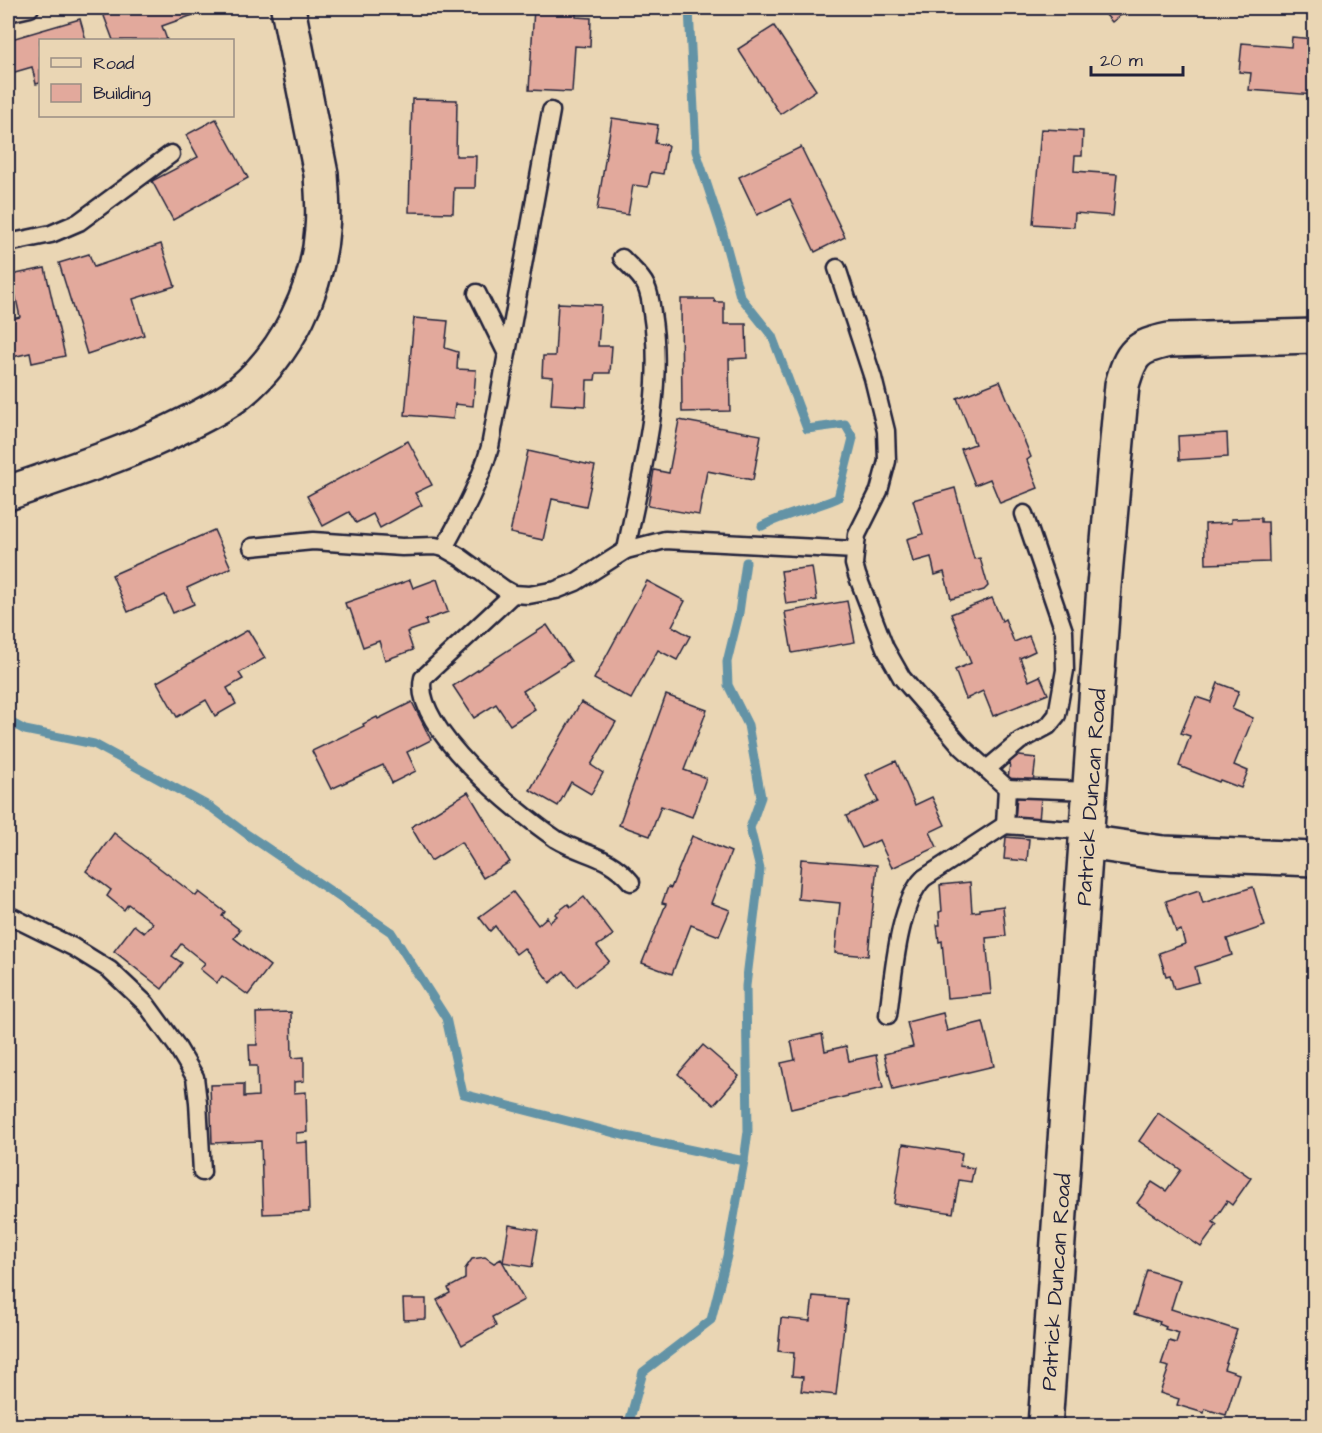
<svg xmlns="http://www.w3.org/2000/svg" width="1322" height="1433" viewBox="0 0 1322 1433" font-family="'Architects Daughter',sans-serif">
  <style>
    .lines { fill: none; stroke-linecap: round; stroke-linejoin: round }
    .stream { stroke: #6393a6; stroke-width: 9 }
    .building { fill: #e2a99c; stroke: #22223b; stroke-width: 1.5 }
    .lane-casing { stroke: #22223b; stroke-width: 21 }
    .street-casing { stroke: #22223b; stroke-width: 38 }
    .lane { stroke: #ead6b4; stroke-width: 16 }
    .street { stroke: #ead6b4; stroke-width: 33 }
    .labels { text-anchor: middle; stroke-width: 6; stroke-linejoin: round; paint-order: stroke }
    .street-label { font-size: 22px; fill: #22223b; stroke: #ead6b4 }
  </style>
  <rect width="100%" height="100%" fill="#ead6b4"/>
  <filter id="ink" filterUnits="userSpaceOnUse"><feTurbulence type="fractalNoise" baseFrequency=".0167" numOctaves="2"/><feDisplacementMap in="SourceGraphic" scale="12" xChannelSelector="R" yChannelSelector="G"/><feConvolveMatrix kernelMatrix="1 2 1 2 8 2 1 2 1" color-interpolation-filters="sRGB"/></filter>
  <g filter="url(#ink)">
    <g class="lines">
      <g class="stream">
        <path d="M689,8L696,151L722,230L740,296L772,336L807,429L845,424L853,438L838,498C813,509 787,513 762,526"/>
        <polyline points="8,721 25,730 94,744 212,808 248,835 391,932 446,1018 463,1094 626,1136 744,1161 727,1256 711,1320 643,1372 628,1426"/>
        <polyline points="744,1161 748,1131 746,986 760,869 750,828 761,797 748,725 728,685 727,662 739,613 746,562"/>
        <polyline points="8,1423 39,1426"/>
      </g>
    </g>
    <g class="building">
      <polygon points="101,8 206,8 207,10 162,26 167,40 113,40"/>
      <polygon points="534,8 576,8 576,17 591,18 590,47 575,46 572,92 529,90"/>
      <polygon points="1100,8 1130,8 1112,22"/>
      <polygon points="80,19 86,40 40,40 40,83 36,84 32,67 8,74 8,40"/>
      <polygon points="774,26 816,90 780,114 738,49"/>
      <polygon points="1292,37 1314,39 1314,95 1249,90 1251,73 1239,72 1242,43 1291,47"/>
      <polygon points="412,99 457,100 456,156 476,156 475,188 454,188 453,213 409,212"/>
      <polygon points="612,118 658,125 655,143 668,145 663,174 651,172 648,187 633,185 628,215 597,210"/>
      <polygon points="216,119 248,178 173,220 152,181 198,157 186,135"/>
      <polygon points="1041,129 1083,131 1082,156 1075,156 1074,171 1117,174 1113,216 1075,213 1074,227 1033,224"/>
      <polygon points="801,147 845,237 815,252 790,199 757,215 739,177"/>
      <polygon points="161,244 175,286 133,299 144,335 87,354 59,263 89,254 94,267"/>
      <polygon points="45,268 65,356 32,363 30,353 8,358 8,311 10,310 12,319 20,317 11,275"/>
      <polygon points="681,299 714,299 715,302 724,302 724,324 746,324 747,358 729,359 730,411 682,412"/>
      <polygon points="558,303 601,305 598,346 612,346 610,373 596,373 595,380 587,380 586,406 551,404 553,377 542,376 543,356 555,356"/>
      <polygon points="414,318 448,321 445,348 458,352 457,369 476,370 473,406 455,404 453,419 405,415"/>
      <polygon points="1000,381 1031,457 1027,460 1038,488 1000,503 990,479 975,485 961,449 975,444 957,398"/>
      <polygon points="679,420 761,435 753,480 707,471 699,515 648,506 654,470 669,473"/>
      <polygon points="1227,433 1228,457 1179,460 1178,436"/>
      <polygon points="408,441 432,485 415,493 422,505 380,528 373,514 356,523 349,512 323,526 307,496"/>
      <polygon points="528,451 595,466 586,506 552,499 543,540 510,533"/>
      <polygon points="955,488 974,559 980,558 988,586 984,590 951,599 944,572 935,575 931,557 913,562 907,539 923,534 913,500"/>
      <polygon points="1261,518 1261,522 1268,522 1269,562 1206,564 1205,524 1231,523 1231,519"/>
      <polygon points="214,530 231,568 187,588 194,604 173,613 165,595 128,612 112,575"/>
      <polygon points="812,567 817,600 786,604 781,571"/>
      <polygon points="437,579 448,612 425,620 427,625 407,632 413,650 385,660 379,641 363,647 350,609 347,609 345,603 410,580 413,588"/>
      <polygon points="647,581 685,601 672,626 690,636 677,660 658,650 631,699 594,679"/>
      <polygon points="992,598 1002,621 1005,619 1014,642 1029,636 1035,651 1020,658 1029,681 1040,676 1048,694 993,716 983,691 966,699 955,670 971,663 951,614"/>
      <polygon points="847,601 855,642 792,653 785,612"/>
      <polygon points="547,625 571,661 523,691 535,709 510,725 496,704 474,718 453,686"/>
      <polygon points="248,630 265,658 239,673 243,679 227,688 236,704 215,716 206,700 177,717 157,682"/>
      <polygon points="1218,683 1239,691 1232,709 1253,718 1234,765 1248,771 1241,788 1220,780 1219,782 1179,766 1190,736 1181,733 1196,697 1211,702"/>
      <polygon points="666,695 707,710 684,770 706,778 692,817 661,806 650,836 619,825"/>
      <polygon points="412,702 431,740 407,752 416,771 392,783 383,765 331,789 312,751 364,726 363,724 377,717 378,719"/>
      <polygon points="581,702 616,722 591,765 603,773 591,794 571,782 558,806 530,790"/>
      <polygon points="1011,755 1036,758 1033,782 1008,779"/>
      <polygon points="896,761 915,805 932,797 945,825 930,832 937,847 892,868 879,840 862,848 846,816 878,801 866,775"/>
      <polygon points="468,792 510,862 483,878 461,842 431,861 411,827"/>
      <polygon points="1017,796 1041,798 1039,821 1015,819"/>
      <polygon points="114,833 196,896 199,892 225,912 222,916 240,930 234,938 270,966 248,995 222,976 217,983 200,969 205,963 181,944 172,956 182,963 162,989 114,951 134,925 144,933 153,923 128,904 124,910 107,896 111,890 86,871"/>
      <polygon points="692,836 731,852 711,903 730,910 719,936 691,925 672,974 642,963 666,904 662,903 668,887 671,888"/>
      <polygon points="1006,837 1029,839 1027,861 1004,859"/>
      <polygon points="801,859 877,865 868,956 835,953 840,903 798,899"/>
      <polygon points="970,882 972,912 980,911 980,909 1003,906 1006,936 986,938 991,994 947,998 942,941 939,942 937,925 940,925 939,912 942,911 940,885"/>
      <polygon points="1253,887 1265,926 1227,939 1232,955 1195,967 1199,982 1174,989 1170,975 1166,976 1159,953 1185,944 1181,930 1176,932 1166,901 1199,890 1203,903"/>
      <polygon points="513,892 538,925 547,917 550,922 557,916 555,914 568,904 571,907 584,897 613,935 597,946 609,961 576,987 564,971 550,983 524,948 516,954 495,926 490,931 479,917"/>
      <polygon points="291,1012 292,1058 304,1057 304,1081 294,1082 294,1093 306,1092 307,1132 296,1133 296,1143 307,1142 309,1212 263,1214 261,1141 212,1143 210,1085 244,1084 244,1097 258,1096 257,1066 250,1066 249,1045 257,1045 256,1013"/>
      <polygon points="943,1013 947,1031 983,1022 994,1066 893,1090 884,1054 913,1047 907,1022"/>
      <polygon points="822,1034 825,1051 846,1046 849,1061 876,1055 883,1088 791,1109 781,1063 795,1060 791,1041"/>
      <polygon points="703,1045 739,1076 714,1105 678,1074"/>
      <polygon points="1158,1113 1251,1178 1232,1205 1227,1201 1213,1222 1217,1225 1201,1247 1137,1203 1152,1182 1166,1191 1181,1170 1139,1141"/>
      <polygon points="903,1144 962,1153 960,1166 974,1168 971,1182 959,1180 953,1213 894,1204"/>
      <polygon points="509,1225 538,1230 532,1267 503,1262"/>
      <polygon points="485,1257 494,1263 501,1259 524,1300 492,1317 496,1326 462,1345 437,1300 450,1293 448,1288 465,1279 465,1269 472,1259"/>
      <polygon points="1147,1270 1180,1280 1171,1309 1237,1330 1224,1369 1239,1374 1226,1415 1205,1409 1204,1413 1177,1405 1179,1399 1160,1393 1169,1367 1161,1365 1169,1341 1176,1343 1179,1333 1165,1329 1166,1327 1159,1324 1160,1322 1134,1314"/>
      <polygon points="813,1296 847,1299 836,1395 801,1391 803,1377 792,1376 794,1353 778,1351 781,1318 810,1321"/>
      <polygon points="403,1299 426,1299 426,1319 404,1320"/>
    </g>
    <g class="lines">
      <g class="lane-casing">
        <g id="lane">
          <polyline points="8,13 30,8"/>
          <polyline points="8,243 51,234 79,222 171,154"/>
          <path d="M622,258C630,267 641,275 646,286C650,294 651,304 652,313C665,392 641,473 626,550"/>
          <polyline points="837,268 873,378 886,431 887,461 879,491 857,535 854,564 857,575 885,648 902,678 962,747 1007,788 1005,825 1087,831"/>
          <polyline points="477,293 506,352"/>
          <polyline points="252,547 313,541 402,547 435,546 444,548 460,557 504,589 513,594 529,595 556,590 576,582 626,550 665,540 855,550"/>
          <path d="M444,548C462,515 480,483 490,447L551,111"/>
          <path d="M513,594L423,678C411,727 519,814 556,839C584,856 608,854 631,882"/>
          <polyline points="987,769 1020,741 1048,726 1057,715 1065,670 1064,631 1024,514"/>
          <polyline points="1007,788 1090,791"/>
          <polyline points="8,915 73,947 110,970 146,1004 176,1045 195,1077 198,1102 202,1172"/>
          <path d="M888,1015C893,979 898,903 924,878L1005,825"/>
        </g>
      </g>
      <g class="street-casing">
        <g id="street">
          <path d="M8,493C68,472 129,453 186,424C204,415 224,405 240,392C287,353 318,289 322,229C324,211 322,193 321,174L288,8"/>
          <polyline points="1086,842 1163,853 1314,859"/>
          <path d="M1045,1426L1104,586L1122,385C1131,353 1136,347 1169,340L1314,336"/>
        </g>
      </g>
      <use href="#lane" class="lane"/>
      <use href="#street" class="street"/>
    </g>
  </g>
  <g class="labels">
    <g class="street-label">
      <text transform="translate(1090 797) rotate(-86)" y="8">Patrick Duncan Road</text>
      <text transform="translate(1055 1282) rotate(-86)" y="8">Patrick Duncan Road</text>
    </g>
  </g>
  <rect width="1322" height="1433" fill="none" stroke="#ead6b4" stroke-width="30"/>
  <rect x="15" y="15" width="1292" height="1403" fill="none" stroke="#22223b" stroke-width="2" filter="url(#ink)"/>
  <rect x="39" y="39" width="195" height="78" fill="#ead6b4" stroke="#9a8e84" stroke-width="1.5"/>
  <rect x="51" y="58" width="30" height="9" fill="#ead6b4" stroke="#9a8e84" stroke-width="1.5"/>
  <text x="93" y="69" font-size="18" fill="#22223b">Road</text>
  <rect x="51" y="84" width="30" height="18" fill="#e2a99c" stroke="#9a8e84" stroke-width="1.5"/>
  <text x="93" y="99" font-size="18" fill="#22223b">Building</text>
  <path d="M1091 66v9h92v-9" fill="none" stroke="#22223b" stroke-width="3"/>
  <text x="1100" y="66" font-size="18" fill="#22223b" stroke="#ead6b4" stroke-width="4.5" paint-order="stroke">20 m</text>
</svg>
